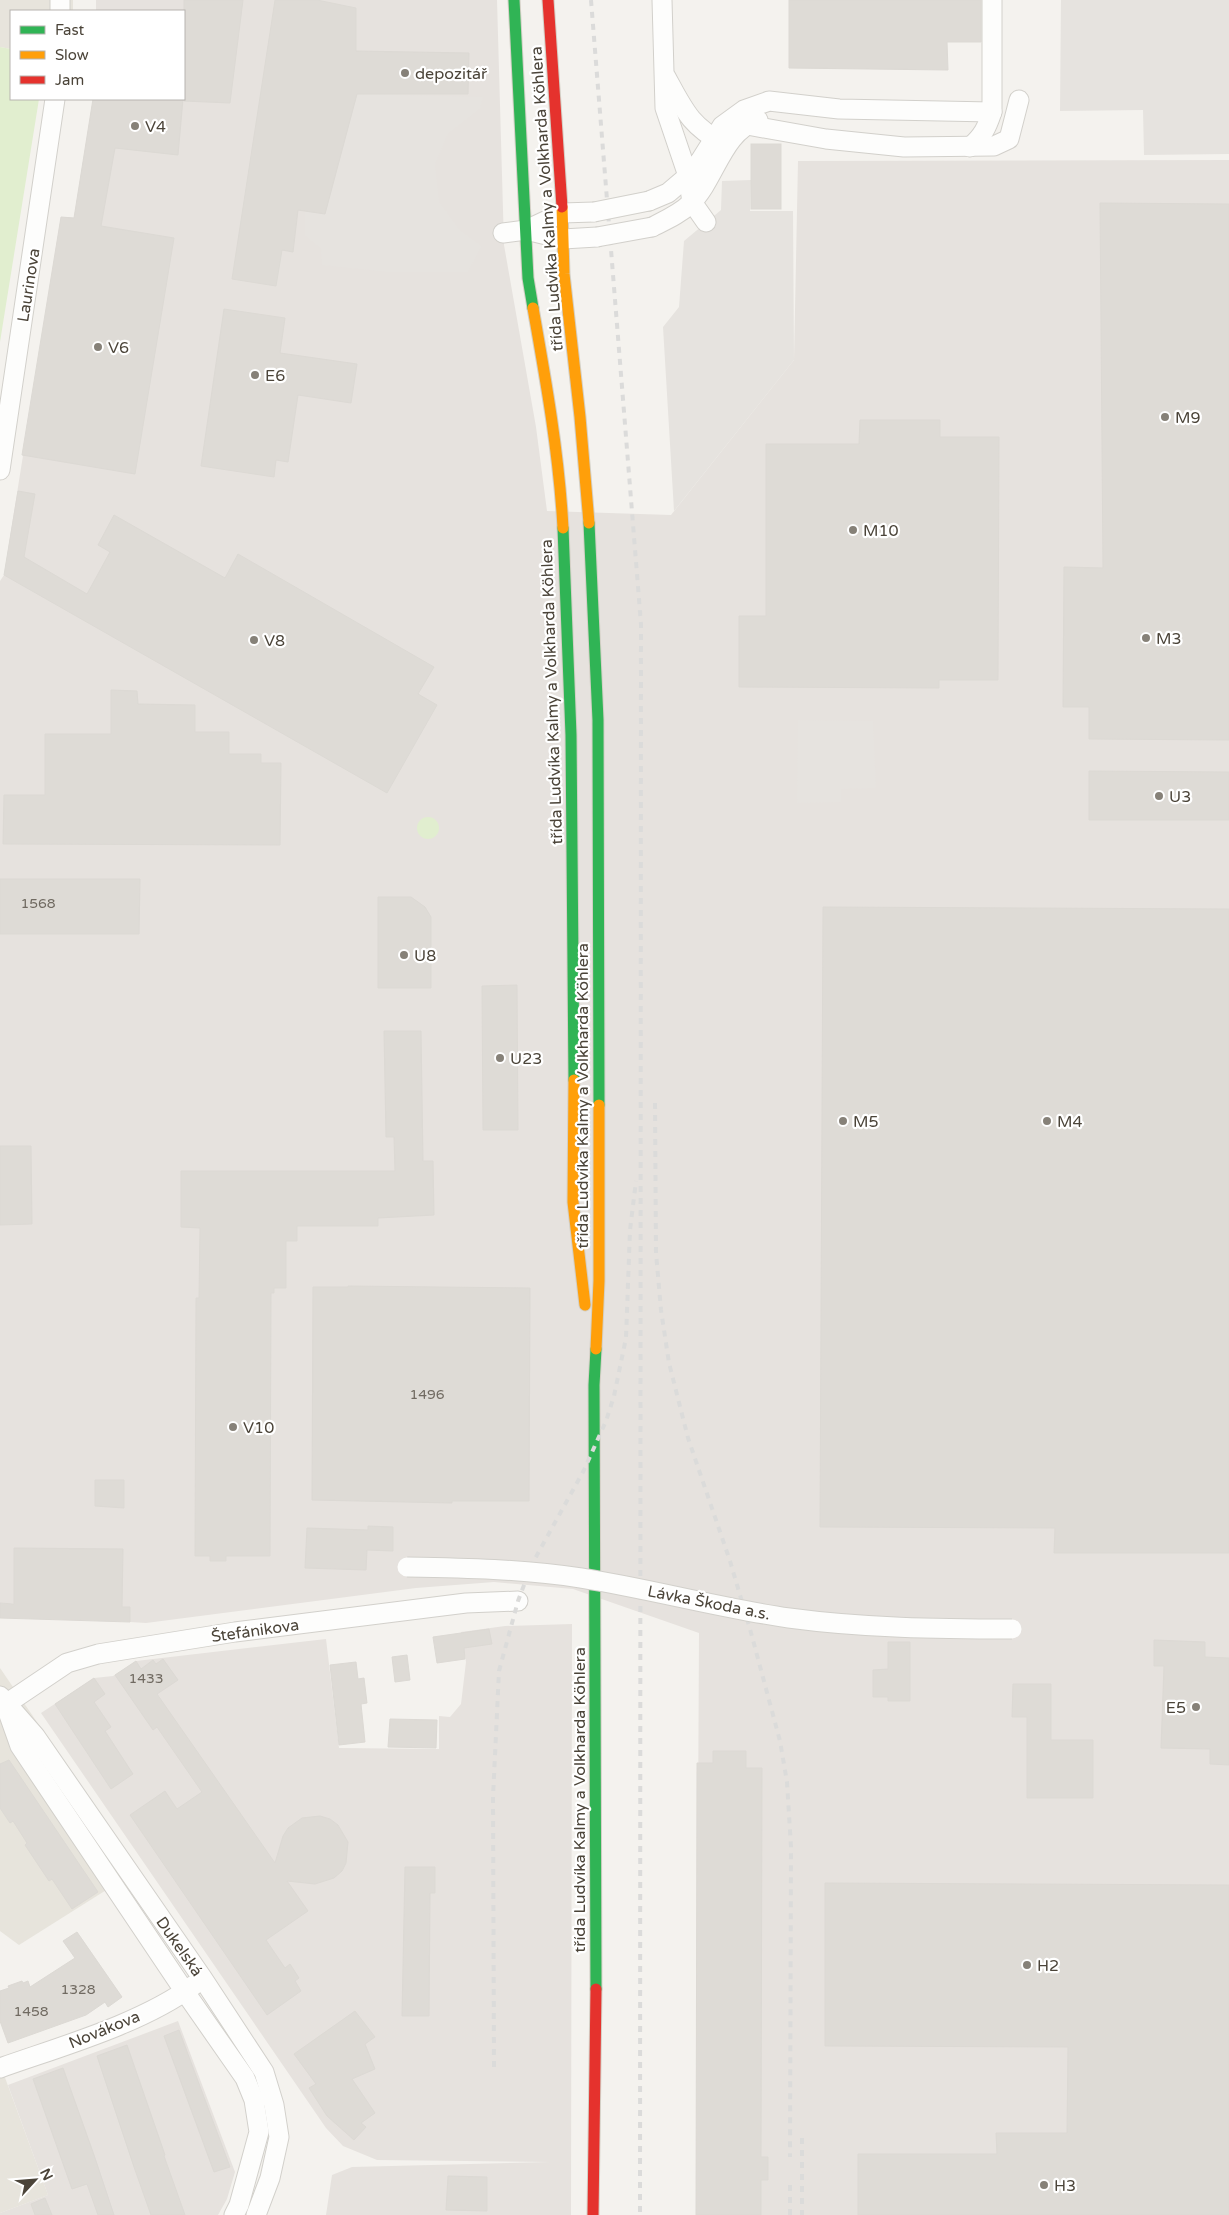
<svg xmlns="http://www.w3.org/2000/svg" width="1229" height="2215" viewBox="0 0 1229 2215" font-family="'Varela Round',sans-serif">
  <style>
    .residential { fill: #e7e4dc }
    .industrial { fill: #e6e2de }
    .green { fill: #e1eecf }
    .parking { fill: #e6e3df }
    .building { fill: #dedbd6; stroke: #dcd9d4 }
    .lines { fill: none; stroke-linecap: round; stroke-linejoin: round }
    .street-casing { stroke: #d2d0cb; stroke-width: 21 }
    .fast-casing { stroke: #d3cfc5; stroke-width: 13 }
    .slow-casing { stroke: #d3cfc5; stroke-width: 13 }
    .jam-casing { stroke: #d3cfc5; stroke-width: 13 }
    .street { stroke: #fdfdfc; stroke-width: 19 }
    .fast { stroke: #30b455; stroke-width: 11 }
    .slow { stroke: #ff9f0a; stroke-width: 11 }
    .jam { stroke: #e5322d; stroke-width: 11 }
    .rail { stroke: #dbdbda; stroke-width: 4; stroke-dasharray: 6 6; stroke-linecap: butt }
    .street-bridge-casing { stroke: #d2d0cb; stroke-width: 21; stroke-linecap: butt }
    .street-bridge { stroke: #fdfdfc; stroke-width: 19 }
    .poi-dot { fill: #868178; stroke: #fff; stroke-width: 2 }
    .labels { text-anchor: middle; stroke-width: 4.5; stroke-linejoin: round; paint-order: stroke }
    .number-label { font-size: 14px; fill: #706a61 }
    .poi-label { font-size: 16px; fill: #4b4439; stroke: #fff; text-anchor: start }
    .street-label { font-size: 16px; fill: #4b4439; stroke: #fff }
  </style>
  <rect width="100%" height="100%" fill="#f4f2ee"/>
  <g class="residential">
    <polygon points="0,0 73,0 73,11 11,11 11,49 0,47"/>
    <polygon points="0,1668 138,1870 19,1945 0,1931"/>
    <polygon points="0,2064 48,2195 0,2213"/>
  </g>
  <g class="industrial">
    <polygon points="96,0 497,0 504,245 536,427 547,511 671,515 794,360 798,161 1229,160 1229,2215 696,2215 699,1633 573,1589 494,1582 416,1588 146,1623 130,1622 130,1608 0,1603 0,581 4,575 61,217 74,218 93,99 184,99 184,11 96,11"/>
    <polygon points="572,1624 571,2215 326,2215 332,2175 352,2167 550,2162 377,2160 343,2146 326,2128 41,1713 94,1678 113,1676 136,1661 326,1639 339,1748 439,1749 439,1716 450,1717 461,1704 466,1662 461,1632 505,1626"/>
    <polygon points="178,2021 235,2172 227,2199 218,2215 0,2215 0,2213 48,2195 8,2085"/>
  </g>
  <g class="green">
    <polygon points="0,47 11,49 11,99 39,99 0,342"/>
    <circle cx="428" cy="828" r="11"/>
  </g>
  <g class="parking">
    <polygon points="1061,0 1229,0 1229,154 1144,155 1143,110 1060,111"/>
    <polygon points="357,94 483,97 480,109 448,134 435,165 439,201 460,230 482,246 468,272 388,272 322,265 321,249 305,236 305,211 324,214"/>
    <polygon points="751,180 750,211 793,211 794,360 674,511 663,327 679,307 684,241 721,210 722,181"/>
    <polygon points="798,720 873,721 876,788 841,789 841,802 797,803"/>
  </g>
  <g class="building">
    <polygon points="184,0 243,0 230,103 184,101"/>
    <polygon points="275,0 317,0 356,8 356,51 469,53 468,94 357,94 325,214 298,210 293,252 282,250 276,286 232,279"/>
    <polygon points="789,0 981,0 981,42 947,42 948,70 789,68"/>
    <polygon points="93,99 183,99 178,155 115,148 101,226 174,238 135,474 22,455 61,217 74,218"/>
    <rect x="751" y="144" width="30" height="65"/>
    <polygon points="1100,203 1229,204 1229,740 1089,739 1089,707 1063,707 1064,567 1103,568"/>
    <polygon points="224,309 285,318 280,353 357,364 351,403 298,395 288,462 276,460 274,477 201,466"/>
    <polygon points="860,420 940,420 940,437 999,437 998,680 939,680 939,688 739,687 739,616 766,616 766,444 859,444"/>
    <polygon points="18,491 35,494 24,557 87,594 110,552 98,545 114,515 225,578 238,554 434,667 418,694 437,705 387,793 4,575"/>
    <polygon points="111,690 137,691 138,704 195,705 195,732 229,732 229,754 261,754 261,763 281,763 280,845 3,844 4,795 45,795 45,734 111,734"/>
    <polygon points="1089,771 1229,772 1229,820 1089,820"/>
    <polygon points="0,879 140,879 139,934 0,934"/>
    <polygon points="378,897 411,897 425,907 431,917 431,988 378,988"/>
    <polygon points="823,907 1229,909 1229,1553 1054,1553 1055,1528 820,1527"/>
    <polygon points="517,985 518,1130 483,1130 482,986"/>
    <polygon points="384,1031 421,1031 423,1161 433,1161 434,1215 378,1218 378,1226 297,1226 297,1241 286,1241 286,1288 274,1288 274,1293 271,1293 270,1556 226,1556 226,1561 210,1561 210,1556 195,1556 196,1298 199,1298 200,1228 181,1227 181,1171 395,1171 394,1137 386,1137"/>
    <polygon points="0,1146 31,1146 32,1224 0,1225"/>
    <polygon points="348,1286 530,1288 529,1501 452,1501 452,1503 312,1500 313,1287 348,1287"/>
    <polygon points="95,1480 124,1480 124,1508 95,1506"/>
    <polygon points="368,1526 393,1527 393,1551 367,1550 366,1570 305,1568 307,1528 368,1530"/>
    <polygon points="14,1548 123,1549 122,1607 130,1607 130,1622 0,1618 0,1603 14,1604"/>
    <polygon points="489,1629 492,1644 464,1648 465,1659 437,1663 433,1637"/>
    <polygon points="1154,1640 1205,1642 1205,1657 1229,1658 1229,1765 1210,1764 1210,1749 1161,1748 1164,1666 1154,1666"/>
    <polygon points="888,1642 910,1642 910,1701 888,1701 888,1697 873,1697 873,1670 888,1669"/>
    <polygon points="407,1655 410,1680 395,1682 392,1657"/>
    <polygon points="163,1659 178,1680 157,1694 275,1863 283,1836 288,1828 302,1818 320,1816 330,1819 338,1825 348,1842 346,1863 342,1871 334,1878 315,1884 287,1881 308,1911 266,1940 285,1968 290,1964 299,1978 295,1981 301,1991 267,2015 130,1815 165,1791 177,1809 202,1792 157,1727 153,1730 115,1675 136,1661 141,1669 153,1660 156,1664"/>
    <polygon points="356,1662 358,1679 364,1678 367,1703 361,1704 365,1742 339,1745 330,1665"/>
    <polygon points="94,1678 105,1694 94,1702 111,1727 105,1731 133,1774 111,1789 55,1704"/>
    <polygon points="1013,1684 1051,1684 1051,1740 1093,1740 1093,1798 1027,1798 1027,1717 1012,1717"/>
    <polygon points="390,1719 437,1720 436,1748 388,1747"/>
    <polygon points="713,1751 746,1751 746,1768 762,1768 761,2157 768,2157 768,2180 761,2180 761,2215 696,2215 697,1763 713,1763"/>
    <polygon points="9,1760 98,1892 72,1909 52,1879 49,1881 25,1845 27,1843 13,1821 10,1823 0,1808 0,1764"/>
    <polygon points="405,1867 435,1867 435,1893 430,1893 429,2016 402,2016"/>
    <polygon points="825,1883 1229,1885 1229,2215 858,2215 858,2154 997,2154 996,2133 1067,2133 1068,2047 825,2046"/>
    <polygon points="77,1932 122,1997 108,2007 105,2002 86,2015 8,2043 0,2021 0,1991 9,1988 8,1986 22,1981 23,1983 28,1981 30,1987 75,1958 63,1941"/>
    <polygon points="355,2011 375,2037 365,2044 375,2069 352,2079 375,2113 361,2123 366,2127 354,2140 327,2116 309,2088 316,2084 294,2054"/>
    <polygon points="179,2030 230,2167 214,2172 164,2036"/>
    <polygon points="127,2045 165,2155 164,2156 185,2215 151,2215 134,2167 97,2056"/>
    <polygon points="63,2068 94,2155 114,2215 98,2215 87,2184 72,2189 33,2079"/>
    <polygon points="448,2176 487,2177 487,2211 446,2210"/>
    <polygon points="45,2198 52,2215 35,2215 31,2204"/>
  </g>
  <g class="lines">
    <g class="street-casing">
      <g id="street">
        <polyline points="60,0 60,11"/>
        <polyline points="662,0 665,108 688,176 692,202 706,222"/>
        <path d="M666,77C685,112 690,125 725,145"/>
        <polyline points="747,125 826,139 904,147 994,146 1009,139 1019,100"/>
        <path d="M970,147C983,136 987,127 992,112V0"/>
        <polyline points="649,201 668,193 688,176 700,161 722,126 744,110 769,101 839,109 992,112"/>
        <path d="M652,227C666,220 680,214 691,203C716,178 722,132 758,120"/>
        <polyline points="526,230 563,239 597,237"/>
        <polyline points="503,233 526,230 562,213 594,212"/>
        <polyline points="0,470 55,99"/>
        <polyline points="0,1696 35,1736 203,1979 264,2072 274,2105 279,2137 270,2178 256,2215"/>
        <polyline points="6,1704 67,1663 98,1654 235,1632 466,1603 518,1601"/>
        <polyline points="8,1712 20,1746 185,1992 245,2078 254,2100 259,2132 239,2205 234,2215"/>
        <path d="M0,2068C62,2046 141,2024 194,1985"/>
      </g>
    </g>
    <g class="fast-casing">
      <g id="fast">
        <polyline points="514,0 528,278 533,308"/>
        <polyline points="589,523 598,720 599,1105"/>
        <polyline points="563,528 571,735 574,1080"/>
        <polyline points="596,1349 594,1385 596,1989"/>
      </g>
    </g>
    <g class="slow-casing">
      <g id="slow">
        <polyline points="562,207 564,274 580,417 589,523"/>
        <path d="M533,308C546,381 559,454 563,528"/>
        <polyline points="574,1080 573,1202 585,1305"/>
        <polyline points="596,1349 599,1281 599,1105"/>
      </g>
    </g>
    <g class="jam-casing">
      <g id="jam">
        <polyline points="548,0 562,207"/>
        <polyline points="593,2215 596,1989"/>
      </g>
    </g>
    <use href="#street" class="street"/>
    <use href="#fast" class="fast"/>
    <use href="#slow" class="slow"/>
    <use href="#jam" class="jam"/>
    <g class="rail">
      <polyline points="591,0 641,624 640,2215"/>
      <polyline points="655,1103 656,1253 661,1310 669,1363 688,1438 730,1561 750,1629 780,1741 787,1782 791,1847 790,2157"/>
      <polyline points="494,2067 493,1797 499,1671 518,1601 532,1564 584,1470 606,1421 614,1396 626,1338 630,1230 636,1181"/>
      <polyline points="802,2138 802,2215"/>
      <polyline points="790,2215 790,2180"/>
    </g>
    <g class="street-bridge-casing">
      <g id="street-bridge">
        <polyline points="594,212 649,201"/>
        <polyline points="597,237 652,227"/>
        <path d="M407,1567C465,1568 523,1569 581,1578C651,1589 719,1608 789,1618C863,1628 937,1629 1012,1629"/>
      </g>
    </g>
    <use href="#street-bridge" class="street-bridge"/>
  </g>
  <g class="poi-dot">
    <circle cx="405" cy="73" r="5"/>
    <circle cx="135" cy="126" r="5"/>
    <circle cx="98" cy="347" r="5"/>
    <circle cx="255" cy="375" r="5"/>
    <circle cx="1165" cy="417" r="5"/>
    <circle cx="853" cy="530" r="5"/>
    <circle cx="1146" cy="638" r="5"/>
    <circle cx="254" cy="640" r="5"/>
    <circle cx="1159" cy="796" r="5"/>
    <circle cx="404" cy="955" r="5"/>
    <circle cx="500" cy="1058" r="5"/>
    <circle cx="843" cy="1121" r="5"/>
    <circle cx="1047" cy="1121" r="5"/>
    <circle cx="233" cy="1427" r="5"/>
    <circle cx="1196" cy="1707" r="5"/>
    <circle cx="1027" cy="1965" r="5"/>
    <circle cx="1044" cy="2185" r="5"/>
  </g>
  <g class="labels">
    <g class="number-label">
      <text x="38" y="908">1568</text>
      <text x="427" y="1399">1496</text>
      <text x="146" y="1683">1433</text>
      <text x="78" y="1994">1328</text>
      <text x="31" y="2016">1458</text>
    </g>
    <g class="poi-label">
      <text x="415" y="79">depozitář</text>
      <text x="145" y="132">V4</text>
      <text x="108" y="353">V6</text>
      <text x="265" y="381">E6</text>
      <text x="1175" y="423">M9</text>
      <text x="863" y="536">M10</text>
      <text x="1156" y="644">M3</text>
      <text x="264" y="646">V8</text>
      <text x="1169" y="802">U3</text>
      <text x="414" y="961">U8</text>
      <text x="510" y="1064">U23</text>
      <text x="853" y="1127">M5</text>
      <text x="1057" y="1127">M4</text>
      <text x="243" y="1433">V10</text>
      <text x="1186" y="1713" text-anchor="end">E5</text>
      <text x="1037" y="1971">H2</text>
      <text x="1054" y="2191">H3</text>
    </g>
    <g class="street-label">
      <text transform="translate(546 199) rotate(-94)" y="6">třída Ludvíka Kalmy a Volkharda Köhlera</text>
      <text transform="translate(28 285) rotate(-81)" y="6">Laurinova</text>
      <text transform="translate(551 692) rotate(-92)" y="6">třída Ludvíka Kalmy a Volkharda Köhlera</text>
      <text transform="translate(582 1096) rotate(-90)" y="6">třída Ludvíka Kalmy a Volkharda Köhlera</text>
      <text transform="translate(709 1602) rotate(11)" y="6">Lávka Škoda a.s.</text>
      <text transform="translate(255 1630) rotate(-8)" y="6">Štefánikova</text>
      <text transform="translate(579 1800) rotate(-90)" y="6">třída Ludvíka Kalmy a Volkharda Köhlera</text>
      <text transform="translate(180 1946) rotate(55)" y="6">Dukelská</text>
      <text transform="translate(104 2029) rotate(-22)" y="6">Novákova</text>
    </g>
  </g>
  <rect x="10" y="10" width="175" height="90" fill="#ffffff" stroke="#b7b4b0"/>
  <rect x="20" y="26" width="25" height="8" fill="#30b455" stroke="#b7b4b0"/>
  <text x="55" y="35" font-size="15" fill="#4b4439">Fast</text>
  <rect x="20" y="51" width="25" height="8" fill="#ff9f0a" stroke="#b7b4b0"/>
  <text x="55" y="60" font-size="15" fill="#4b4439">Slow</text>
  <rect x="20" y="76" width="25" height="8" fill="#e5322d" stroke="#b7b4b0"/>
  <text x="55" y="85" font-size="15" fill="#4b4439">Jam</text>
  <g transform="translate(35 2180) rotate(64)" stroke="#ffffff" stroke-width="4" paint-order="stroke">
  <path d="M0-4L9 19L0 12L-9 19Z" fill="#4b4439"/>
  <text y="-8" font-size="14" font-weight="bold" text-anchor="middle" fill="#4b4439">N</text>
  </g>
</svg>
